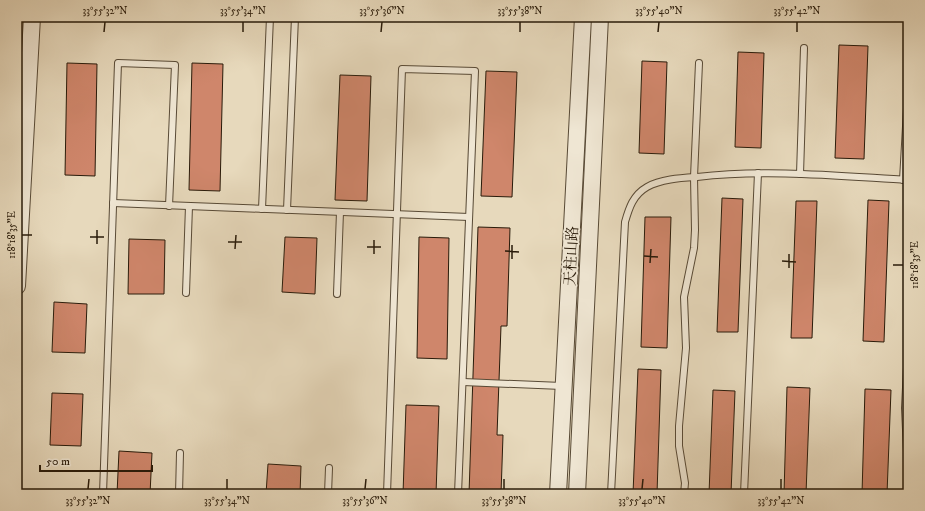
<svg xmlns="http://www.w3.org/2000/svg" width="925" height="511" viewBox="0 0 925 511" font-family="'IM FELL DW Pica','Noto Serif SC',serif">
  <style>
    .building { fill: #cf866b; stroke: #291b0a }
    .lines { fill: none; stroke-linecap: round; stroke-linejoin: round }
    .service-casing { stroke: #584a36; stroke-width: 8 }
    .tertiary-casing { stroke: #584a36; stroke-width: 18 }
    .service { stroke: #efe6d3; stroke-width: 6 }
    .tertiary { stroke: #efe6d3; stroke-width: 16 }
    .ticks { fill: none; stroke: #291b0a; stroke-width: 1.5 }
    .labels { text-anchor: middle; stroke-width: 3.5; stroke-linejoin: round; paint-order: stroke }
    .street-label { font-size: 15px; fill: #291b0a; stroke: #efe6d3 }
    .neatline { fill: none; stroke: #291b0a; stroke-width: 1.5 }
    .ticks-label { font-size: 10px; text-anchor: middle; fill: #291b0a }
  </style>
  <rect width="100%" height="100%" fill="#e7d9bc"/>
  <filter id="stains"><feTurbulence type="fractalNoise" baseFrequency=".005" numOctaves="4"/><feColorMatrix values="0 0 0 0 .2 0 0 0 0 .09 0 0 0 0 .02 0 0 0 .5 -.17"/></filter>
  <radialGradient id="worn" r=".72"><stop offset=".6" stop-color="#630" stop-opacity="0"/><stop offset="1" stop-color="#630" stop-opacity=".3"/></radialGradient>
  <g class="building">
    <polygon points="839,45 868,46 864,159 835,158"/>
    <polygon points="738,52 764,53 761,148 735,147"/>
    <polygon points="642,61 667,62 664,154 639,153"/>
    <polygon points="67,63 97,64 95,176 65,175"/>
    <polygon points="192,63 223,64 220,191 189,190"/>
    <polygon points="486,71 517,72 512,197 481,196"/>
    <polygon points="340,75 371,76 367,201 335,200"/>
    <polygon points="722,198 743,199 738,332 717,332"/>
    <polygon points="868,200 889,201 884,342 863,341"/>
    <polygon points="796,201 817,201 812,338 791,338"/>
    <polygon points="645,217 671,217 667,348 641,347"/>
    <polygon points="478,227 510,228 507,326 501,326 497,435 503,435 501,494 469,494"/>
    <polygon points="285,237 317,238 315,294 282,292"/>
    <polygon points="419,237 449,238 447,359 417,358"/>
    <polygon points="129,239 165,240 164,294 128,294"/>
    <polygon points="54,302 87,304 85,353 52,352"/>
    <polygon points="638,369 661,370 657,494 633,494"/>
    <polygon points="787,387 810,388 806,494 784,494"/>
    <polygon points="865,389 891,390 887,494 862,494"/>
    <polygon points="713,390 735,391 731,494 709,494"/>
    <polygon points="52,393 83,394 81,446 50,445"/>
    <polygon points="406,405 439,406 436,494 403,494"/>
    <polygon points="119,451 152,453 150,494 117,494"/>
    <polygon points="268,464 301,466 300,494 266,494"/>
  </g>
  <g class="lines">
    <g class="service-casing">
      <g id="service">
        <polyline points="522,17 583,18"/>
        <polyline points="800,174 804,48"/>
        <polyline points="903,180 908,91"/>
        <polyline points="113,203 469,217"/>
        <polyline points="262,209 270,17"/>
        <polyline points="287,210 295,17"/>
        <polyline points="186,293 189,206"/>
        <polyline points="337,294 340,212"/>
        <polyline points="908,347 905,408 908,473"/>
        <polyline points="463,382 562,386"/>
        <polyline points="103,494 118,63 175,65 169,206"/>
        <polyline points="179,494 180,453"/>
        <polyline points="328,494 329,468"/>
        <polyline points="387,494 402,69 475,71 458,494"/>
        <path d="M611,494L625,222C629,208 633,195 647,187C661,179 681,178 697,177C768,169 838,176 908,180"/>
        <polyline points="684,494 685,483 679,446 679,426 686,348 684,297 694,248 695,230 694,177 699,63"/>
        <polyline points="744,494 758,173"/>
        <polyline points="907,494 908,483"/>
      </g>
    </g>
    <g class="tertiary-casing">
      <g id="tertiary">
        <polyline points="17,286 32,17"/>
        <polyline points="558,494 583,17"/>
        <polyline points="577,494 600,17"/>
      </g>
    </g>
    <use href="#service" class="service"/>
    <use href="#tertiary" class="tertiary"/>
  </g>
  <path class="ticks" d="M104,32L105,22M243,32V22M381,32L382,22M520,32V22M658,32L659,22M797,32V22M22,235H32M90,237H104M228,242H242M97,244V230M367,247H381M235,249L236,235M505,251L519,252M374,254V240M644,256L658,257M512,259V245M782,261L796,262M650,263L651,249M893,265H903M789,268V254M88,489L89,479M227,489V479M365,489L366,479M504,489V479M642,489L643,479M781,489V479"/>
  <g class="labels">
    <g class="street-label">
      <text transform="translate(571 256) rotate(-87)" y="5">天柱山路</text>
    </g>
  </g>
  <rect width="925" height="511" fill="none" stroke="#e7d9bc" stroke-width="44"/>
  <path d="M40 465v6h112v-6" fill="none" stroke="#291b0a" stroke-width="2"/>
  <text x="46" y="465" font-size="12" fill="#291b0a" stroke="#efe6d3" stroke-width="3" paint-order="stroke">50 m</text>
  <rect x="22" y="22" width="881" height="467" class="neatline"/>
  <g class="ticks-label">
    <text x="105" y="14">33°55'32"N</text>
    <text x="243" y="14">33°55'34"N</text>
    <text x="382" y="14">33°55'36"N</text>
    <text x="520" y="14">33°55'38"N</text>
    <text x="659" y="14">33°55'40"N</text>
    <text x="797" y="14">33°55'42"N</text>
    <text transform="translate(11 235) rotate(-90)" y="4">118°18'35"E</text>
    <text transform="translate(914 265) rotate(-90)" y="4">118°18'35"E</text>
    <text x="88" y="504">33°55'32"N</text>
    <text x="227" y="504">33°55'34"N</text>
    <text x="365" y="504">33°55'36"N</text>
    <text x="504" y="504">33°55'38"N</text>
    <text x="642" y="504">33°55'40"N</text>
    <text x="781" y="504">33°55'42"N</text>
  </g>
  <rect width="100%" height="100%" filter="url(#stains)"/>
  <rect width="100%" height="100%" fill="url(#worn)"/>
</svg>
